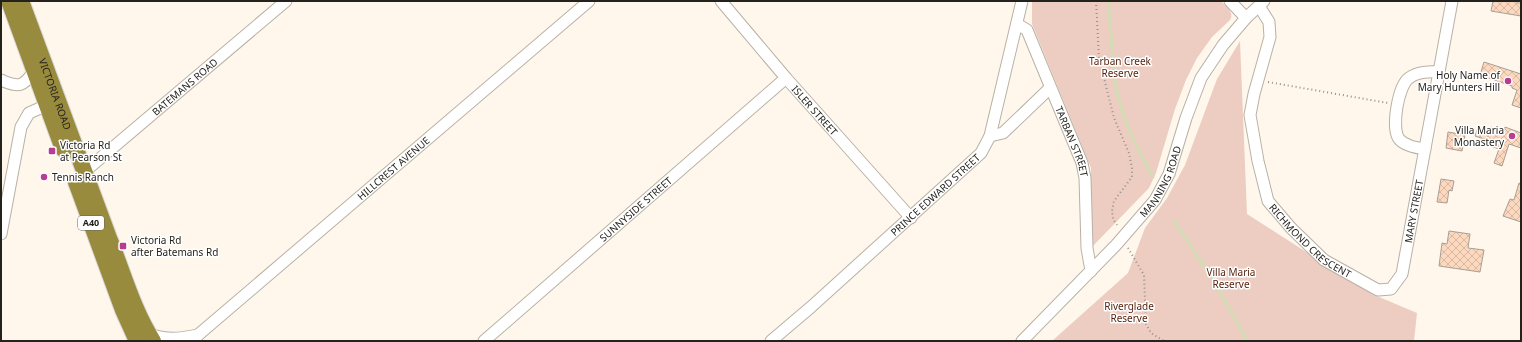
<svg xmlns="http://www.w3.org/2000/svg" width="1522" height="342" viewBox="0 0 1522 342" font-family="'Noto Sans',sans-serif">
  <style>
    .green { fill: #edcdc2 }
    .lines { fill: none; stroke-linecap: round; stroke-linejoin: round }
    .stream { stroke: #d3ddb5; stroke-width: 3 }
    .building { fill: url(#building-cross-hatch); stroke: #aa9f96 }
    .minor-casing { stroke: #b8b1a6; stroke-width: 13 }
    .highway-casing { stroke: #d8d7d6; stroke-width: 18 }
    .path { stroke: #969088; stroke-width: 2; stroke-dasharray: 1 3; stroke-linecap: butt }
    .minor { stroke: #fff; stroke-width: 11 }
    .highway { stroke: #988b3d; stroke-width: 16 }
    .poi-dot { fill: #b63d91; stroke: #fff; stroke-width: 1.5 }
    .labels { text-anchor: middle; stroke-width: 3; stroke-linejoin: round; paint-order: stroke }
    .shield { fill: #fff; stroke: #666461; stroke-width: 1 }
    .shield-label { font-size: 9px; font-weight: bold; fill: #24221d }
    .park-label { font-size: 10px; fill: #531f0a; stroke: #fff }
    .poi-label { font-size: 10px; fill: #24221d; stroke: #fff; text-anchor: start }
    .street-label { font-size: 10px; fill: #24221d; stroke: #fff }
  </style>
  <defs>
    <pattern id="building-cross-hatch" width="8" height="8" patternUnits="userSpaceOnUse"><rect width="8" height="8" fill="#fcd9be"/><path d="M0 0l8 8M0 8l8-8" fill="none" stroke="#d8baa3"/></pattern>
  </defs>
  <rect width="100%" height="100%" fill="#fff7eb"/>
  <g class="green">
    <path d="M1032,1H1221C1226,6 1235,13 1230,20L1212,37L1197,58L1186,80L1175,109L1156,173L1149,188L1091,248V168L1032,24Z"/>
    <polygon points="1240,41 1247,214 1372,294 1417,313 1414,341 1052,341 1128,273 1145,228 1167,198 1185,165 1217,79"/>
  </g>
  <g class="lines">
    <g class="stream">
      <path d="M1108,1C1111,29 1112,58 1116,86C1122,119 1137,149 1153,177"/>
      <polyline points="1174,221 1207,270 1248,341"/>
    </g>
  </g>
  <g class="building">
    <polygon points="1493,1 1517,1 1517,3 1521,3 1521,16 1491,11"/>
    <polygon points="1484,62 1521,74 1521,108 1512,105 1517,90 1512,88 1512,86 1480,75"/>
    <polygon points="1478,127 1489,131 1491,127 1504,132 1505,127 1521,133 1521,148 1509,144 1502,166 1494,163 1499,149 1485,144 1487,140 1475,136"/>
    <polygon points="1448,132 1465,135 1462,151 1446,148"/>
    <polygon points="1441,179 1454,181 1452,191 1449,190 1447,203 1437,202"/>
    <polygon points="1519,183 1521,184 1521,222 1503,216 1510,199 1514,200"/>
    <polygon points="1449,231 1470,234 1468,248 1484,250 1480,272 1439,266 1442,243 1447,244"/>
  </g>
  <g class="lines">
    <g class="minor-casing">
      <g id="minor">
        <path id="s1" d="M721,1L786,78L911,218"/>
        <polyline points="1230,1 1246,18"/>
        <path id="s2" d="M1259,6L1269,22L1270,37L1254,94L1250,115L1258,161L1268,201L1291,228L1324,260L1378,290L1391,289L1402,274L1452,1"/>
        <path id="s3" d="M1017,24L1027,30L1082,163L1085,178L1087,248L1091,271"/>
        <path d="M1,80C19,88 23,87 34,71"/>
        <polyline points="990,136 1003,133 1050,88"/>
        <path d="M1425,149C1417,148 1405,146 1399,139C1391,128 1398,86 1409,78C1417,72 1430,71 1439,72"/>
        <path id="s4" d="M84,172L286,1"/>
        <polyline points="1,234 21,127 29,113 47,105"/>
        <path d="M149,334C167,340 179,339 198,335"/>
        <path id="s5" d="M194,341L198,335L589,1"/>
        <path id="s6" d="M484,341L786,78"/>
        <path id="s7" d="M771,341L811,307L981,153L990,136L1022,1"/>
        <path id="s8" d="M1022,341L1116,245L1155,200L1169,174L1186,118L1201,78L1223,45L1246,18L1264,1"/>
      </g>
    </g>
    <g class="highway-casing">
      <g id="highway">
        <polyline points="9,1 63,149"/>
        <path id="s9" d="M21,1C50,80 79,159 109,238C123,272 133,310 153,341"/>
        <polyline points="76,182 123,310 137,341"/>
      </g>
    </g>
    <g class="path">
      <polyline points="1096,1 1099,58 1114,118 1129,153 1132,168 1132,177 1114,201 1112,211 1113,219 1117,225"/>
      <polyline points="1268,82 1388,103"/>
      <polyline points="1128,248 1144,275 1146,324 1151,333 1164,341"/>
    </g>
    <use href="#minor" class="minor"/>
    <use href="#highway" class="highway"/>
  </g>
  <g class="poi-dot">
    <circle cx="1508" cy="81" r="4"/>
    <circle cx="1512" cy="136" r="4"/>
    <rect x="48" y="147" width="8" height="8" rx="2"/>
    <circle cx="44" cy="177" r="4"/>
    <rect x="119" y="242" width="8" height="8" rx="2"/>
  </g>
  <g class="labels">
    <rect class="shield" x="78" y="216" width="26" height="14" rx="3"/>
    <g class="shield-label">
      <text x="91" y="226">A40</text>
    </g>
    <g class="park-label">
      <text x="1120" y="65">Tarban Creek<tspan x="1120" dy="12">Reserve</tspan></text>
      <text x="1231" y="276">Villa Maria<tspan x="1231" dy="12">Reserve</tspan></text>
      <text x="1129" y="310">Riverglade<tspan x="1129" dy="12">Reserve</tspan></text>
    </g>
    <g class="poi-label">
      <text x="1500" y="79" text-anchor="end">Holy Name of<tspan x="1500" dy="12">Mary Hunters Hill</tspan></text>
      <text x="1504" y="134" text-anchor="end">Villa Maria<tspan x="1504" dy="12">Monastery</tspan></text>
      <text x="60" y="149">Victoria Rd<tspan x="60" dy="12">at Pearson St</tspan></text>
      <text x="52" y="181">Tennis Ranch</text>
      <text x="131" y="244">Victoria Rd<tspan x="131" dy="12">after Batemans Rd</tspan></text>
    </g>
    <g class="street-label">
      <text dy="4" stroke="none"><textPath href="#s4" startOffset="132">BATEMANS ROAD</textPath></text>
      <text dy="4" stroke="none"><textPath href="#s9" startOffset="99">VICTORIA ROAD</textPath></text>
      <text dy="4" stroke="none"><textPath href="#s1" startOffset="144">ISLER STREET</textPath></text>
      <text dy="4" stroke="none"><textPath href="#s3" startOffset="132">TARBAN STREET</textPath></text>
      <text dy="4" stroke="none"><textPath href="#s5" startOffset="264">HILLCREST AVENUE</textPath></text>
      <text dy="4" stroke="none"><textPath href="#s8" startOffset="213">MANNING ROAD</textPath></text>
      <text dy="4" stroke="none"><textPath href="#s7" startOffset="220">PRINCE EDWARD STREET</textPath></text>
      <text dy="4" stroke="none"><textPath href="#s6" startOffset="201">SUNNYSIDE STREET</textPath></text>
      <text dy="4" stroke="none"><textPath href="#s2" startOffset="441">MARY STREET</textPath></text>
      <text dy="4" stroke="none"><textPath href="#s2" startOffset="261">RICHMOND CRESCENT</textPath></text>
    </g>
  </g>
  <rect width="1522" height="342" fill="none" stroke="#24221d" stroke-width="4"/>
</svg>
